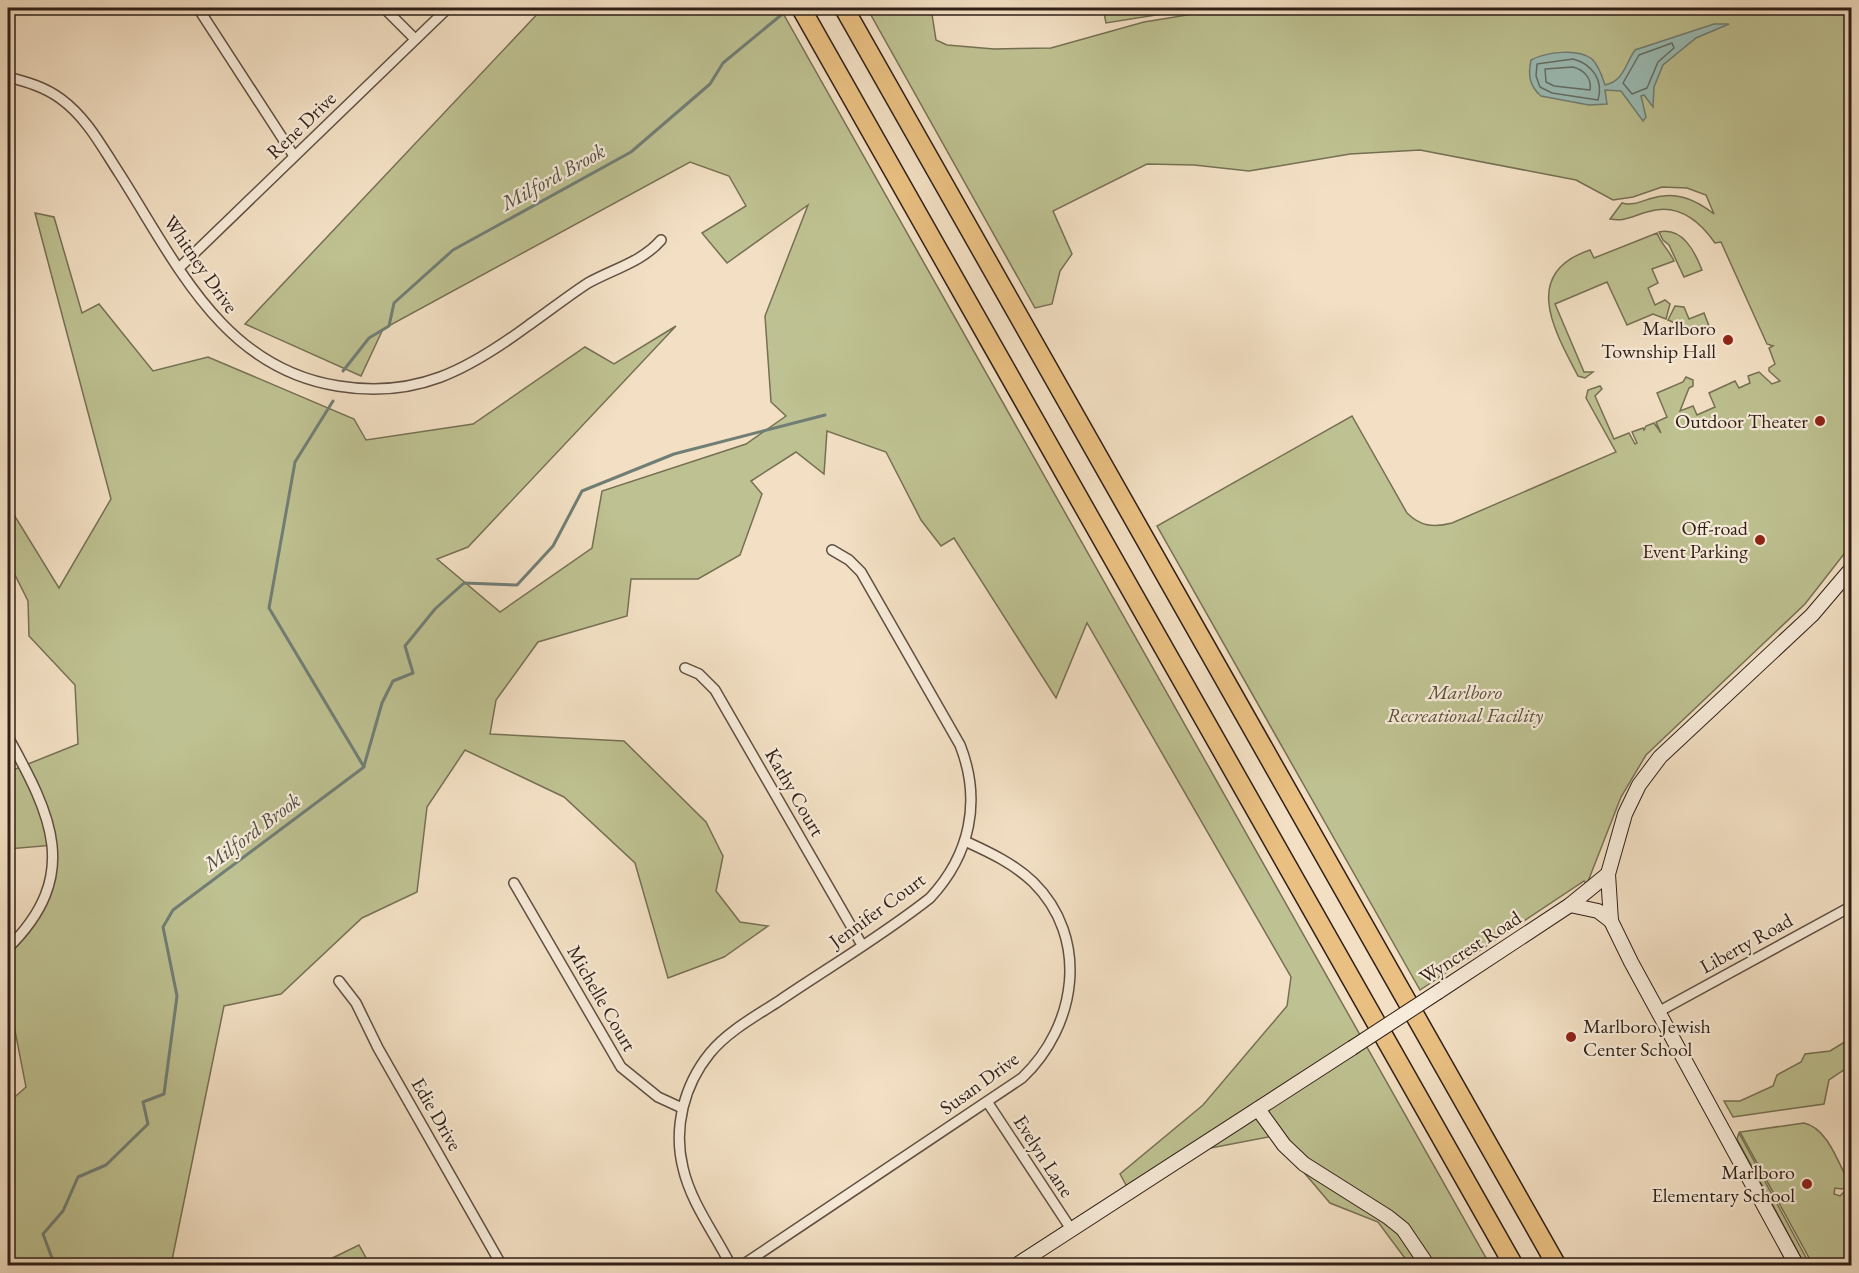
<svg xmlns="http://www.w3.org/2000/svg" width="1859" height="1273" viewBox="0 0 1859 1273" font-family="'EB Garamond',serif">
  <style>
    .green { fill: #bec191; stroke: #767054; stroke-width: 1.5 }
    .water { fill: #9bbdb6; stroke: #707e76; stroke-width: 1.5 }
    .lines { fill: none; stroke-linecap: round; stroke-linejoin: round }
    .shore { stroke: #656e66; stroke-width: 1.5 }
    .stream { stroke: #707e76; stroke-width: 3 }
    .street-casing { stroke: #604f42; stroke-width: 12 }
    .secondary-casing { stroke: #2f1f17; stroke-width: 16 }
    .highway-casing { stroke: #2f1f17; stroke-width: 21 }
    .street { stroke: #f7ebd9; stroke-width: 9 }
    .secondary { stroke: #f7ebd9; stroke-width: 14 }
    .highway { stroke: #eac082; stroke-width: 18 }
    .secondary-bridge-casing { stroke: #2f1f17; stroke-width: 16; stroke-linecap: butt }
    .secondary-bridge { stroke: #f7ebd9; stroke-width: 14 }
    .poi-dot { fill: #8f2418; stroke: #f7ebd9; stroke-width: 2 }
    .labels { text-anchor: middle; stroke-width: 4.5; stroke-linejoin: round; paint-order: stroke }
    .street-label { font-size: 20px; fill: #2f1f17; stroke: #f7ebd9 }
    .poi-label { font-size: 20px; fill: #2f1f17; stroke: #f7ebd9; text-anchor: end }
    .park-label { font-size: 20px; font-style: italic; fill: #5a503c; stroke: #f7ebd9 }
    .water-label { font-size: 21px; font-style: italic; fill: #4f4e47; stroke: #f7ebd9 }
  </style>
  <rect width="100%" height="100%" fill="#f3e0c4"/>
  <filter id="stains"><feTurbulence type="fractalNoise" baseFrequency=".00333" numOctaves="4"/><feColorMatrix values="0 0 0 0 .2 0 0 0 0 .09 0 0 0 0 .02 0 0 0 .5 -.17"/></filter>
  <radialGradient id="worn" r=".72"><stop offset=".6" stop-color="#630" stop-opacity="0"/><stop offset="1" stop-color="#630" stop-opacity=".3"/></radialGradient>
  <g class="green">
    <polygon points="543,8 780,8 1490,1265 1410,1265 1378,1222 1330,1203 1273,1136 1190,1152 1130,1192 1120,1174 1203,1105 1287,1006 1291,977 1087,623 1056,698 954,538 941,546 921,520 886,452 827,431 824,474 796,452 751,481 762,494 740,555 698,579 631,579 627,616 538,642 496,700 490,734 624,741 706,822 723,856 716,891 740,922 768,926 724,957 668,978 635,863 564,797 465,750 427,807 417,892 362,918 281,994 224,1006 171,1265 8,1265 8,1103 26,1087 8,995 8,956 50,891 54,845 8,849 8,772 78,744 75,685 29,636 28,601 8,561 8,505 59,588 111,499 35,213 54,217 82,313 99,304 153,371 208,357 354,419 366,440 473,424 585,347 614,364 676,326 468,547 437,559 500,612 592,548 602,491 746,444 786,416 771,402 765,316 808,205 727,263 702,233 746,206 729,176 690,162 383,329 361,376 245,324"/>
    <path d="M867,8H931L936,40L947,45L994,49L1051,48L1144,22L1230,8H1851V545L1805,604L1646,755L1621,797L1587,884L1584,881L1420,990L1157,526L1352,416L1407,513C1420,526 1433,528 1452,523L1616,452L1586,398L1588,390L1600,386L1602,389L1595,396L1614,439L1629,433L1635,444L1637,443L1632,432L1643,428L1644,430L1646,426L1654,423L1661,433L1656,422L1667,417L1657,393L1683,382L1686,377L1693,380V386L1689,388L1680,411L1693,406L1697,415L1715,407L1709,393L1735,381L1739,388L1750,383L1748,376L1759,372L1772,384L1780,381L1769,371V368L1775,364L1769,348L1773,346L1767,344L1721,242L1715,243C1699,220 1677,202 1647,212C1633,216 1624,222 1610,219L1622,203C1631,206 1640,202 1649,199C1674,190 1695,199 1714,214L1706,195L1687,188L1662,187L1633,197L1613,200L1576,180L1420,150L1350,154L1249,171L1194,165L1147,164L1053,211L1072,254L1060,271L1052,304L1035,308Z"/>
    <polygon points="1103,8 1200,8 1106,23"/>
    <path d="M1659,232C1683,227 1695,252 1702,270L1684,277L1669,245L1663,240Z"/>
    <path d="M1657,233C1661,244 1669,250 1674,261L1652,269L1658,283L1648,288L1655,305L1665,300L1670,304L1666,319L1653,314L1627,325L1607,282L1555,304L1584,372H1593L1585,378L1578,376C1555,332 1520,273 1590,250L1594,258Z"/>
    <polygon points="1675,306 1684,307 1689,319 1704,313 1709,326 1691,335 1687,328 1668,320"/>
    <polygon points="1851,1038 1851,1065 1829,1080 1824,1104 1733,1117 1724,1101 1740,1101 1773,1086 1777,1075 1801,1062 1805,1054 1830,1051"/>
    <path d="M1804,1123C1828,1128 1839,1165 1850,1185L1842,1189L1835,1188L1834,1194L1840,1196L1850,1186L1851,1188V1265H1813L1740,1132Z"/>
    <polygon points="1739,1133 1810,1265 1805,1265 1737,1139"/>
    <polygon points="359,1245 370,1265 318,1265"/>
  </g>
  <path class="water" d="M1714,24H1729L1696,38L1663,65L1654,87L1653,107L1644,95L1641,96L1646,117L1643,121L1621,91L1605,90L1607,104L1589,105L1541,96C1529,86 1528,74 1531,60C1546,52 1578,48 1592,59C1599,66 1602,76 1605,85C1624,81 1625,64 1635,50Z"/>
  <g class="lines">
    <g class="shore">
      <polygon points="1672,43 1674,48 1658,62 1647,88 1632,94 1623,83 1639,55"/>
      <path d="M1573,59C1592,64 1604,80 1598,100L1552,93L1540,87L1536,76L1537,64Z"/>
      <path d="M1573,67C1584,70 1592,78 1590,90L1554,86L1546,82L1545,69Z"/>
    </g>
    <g class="stream">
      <polyline points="343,371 369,338 389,326 394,303 453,250 631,152 710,84 723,63 786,11"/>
      <polyline points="364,766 382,703 393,681 413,673 405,646 435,609 464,583 517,585 553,546 582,491 674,454 825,415"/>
      <polyline points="55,1266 43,1234 63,1211 78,1177 106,1165 148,1124 143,1102 164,1094 177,996 163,927 173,910 364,767 269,608 295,462 333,401"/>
    </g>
    <g class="street-casing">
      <g id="street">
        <polyline points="198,8 294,156"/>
        <polyline points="384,8 415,39"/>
        <path d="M8,77C27,82 45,87 61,99C87,118 102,147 119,173C176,262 222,368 338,386C416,399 468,370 529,325C549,311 568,296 588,283C613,269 642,262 661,240"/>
        <polyline points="179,268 448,8"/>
        <polyline points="685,668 699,674 715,690 862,945"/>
        <path d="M8,737C51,815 82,875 8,948"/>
        <polyline points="514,883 621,1067 658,1097 682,1108"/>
        <polyline points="339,981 356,1003 378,1048 502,1266"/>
        <polyline points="1658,1012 1852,906"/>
        <polyline points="988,1103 1071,1229"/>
        <path d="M731,1266C715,1234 691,1203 683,1168C673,1128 684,1085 710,1053C728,1031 756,1016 779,1001C829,967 882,936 930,898C970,855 982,801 960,745L861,572L849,560L832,550"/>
        <path d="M741,1266L1022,1078C1077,1026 1090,938 1033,882C1014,864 991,853 967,842"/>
      </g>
    </g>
    <g class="secondary-casing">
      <g id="secondary">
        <polyline points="1608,874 1611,921 1631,962 1797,1266"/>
        <polyline points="1570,905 1598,911 1611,921"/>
        <polyline points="1438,992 1570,905 1608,874 1625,814 1639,785 1660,757 1812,615 1852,568"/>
        <polyline points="1258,1109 1284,1145 1304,1164 1388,1217 1403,1229 1428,1266"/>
        <polyline points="1015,1266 1352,1048"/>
      </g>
    </g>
    <g class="highway-casing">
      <g id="highway">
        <polyline points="801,8 1514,1266"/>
        <polyline points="844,8 1557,1266"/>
      </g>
    </g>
    <use href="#street" class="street"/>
    <use href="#secondary" class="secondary"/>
    <use href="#highway" class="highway"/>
    <g class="secondary-bridge-casing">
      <polyline id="secondary-bridge" points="1352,1048 1438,992"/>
    </g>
    <use href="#secondary-bridge" class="secondary-bridge"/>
  </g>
  <g class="poi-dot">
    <circle cx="1728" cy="340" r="6"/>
    <circle cx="1820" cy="421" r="6"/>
    <circle cx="1760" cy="540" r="6"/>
    <circle cx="1571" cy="1037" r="6"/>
    <circle cx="1807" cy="1184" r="6"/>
  </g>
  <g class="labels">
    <g class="street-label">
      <text transform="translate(301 125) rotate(-44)" y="7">Rene Drive</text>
      <text transform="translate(201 264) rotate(55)" y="7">Whitney Drive</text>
      <text transform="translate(795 792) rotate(60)" y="7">Kathy Court</text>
      <text transform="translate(877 910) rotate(-36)" y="7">Jennifer Court</text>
      <text transform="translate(1746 943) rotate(-29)" y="7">Liberty Road</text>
      <text transform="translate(1470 947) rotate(-33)" y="7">Wyncrest Road</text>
      <text transform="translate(602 998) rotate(60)" y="7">Michelle Court</text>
      <text transform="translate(979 1083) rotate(-36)" y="7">Susan Drive</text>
      <text transform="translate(437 1114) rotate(60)" y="7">Edie Drive</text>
      <text transform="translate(1044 1156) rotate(57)" y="7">Evelyn Lane</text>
    </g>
    <g class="poi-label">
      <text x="1716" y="335">Marlboro<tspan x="1716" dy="23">Township Hall</tspan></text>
      <text x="1808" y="428">Outdoor Theater</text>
      <text x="1748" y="535">Off-road<tspan x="1748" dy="23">Event Parking</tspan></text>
      <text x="1583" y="1033" text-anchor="start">Marlboro Jewish<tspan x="1583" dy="23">Center School</tspan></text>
      <text x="1795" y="1179">Marlboro<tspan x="1795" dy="23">Elementary School</tspan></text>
    </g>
    <g class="park-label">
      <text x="1465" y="699">Marlboro<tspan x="1465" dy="23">Recreational Facility</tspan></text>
    </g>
    <g class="water-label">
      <text transform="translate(553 177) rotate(-29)" y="7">Milford Brook</text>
      <text transform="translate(252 832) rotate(-37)" y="7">Milford Brook</text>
    </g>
  </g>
  <rect width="1859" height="1273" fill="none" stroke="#f3e0c4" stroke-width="30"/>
  <rect x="9" y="9" width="1841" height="1255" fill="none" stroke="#2f1f17" stroke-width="3"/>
  <rect x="15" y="15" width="1829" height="1243" fill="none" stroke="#2f1f17" stroke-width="1.5"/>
  <rect width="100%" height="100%" filter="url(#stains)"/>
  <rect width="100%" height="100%" fill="url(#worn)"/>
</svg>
